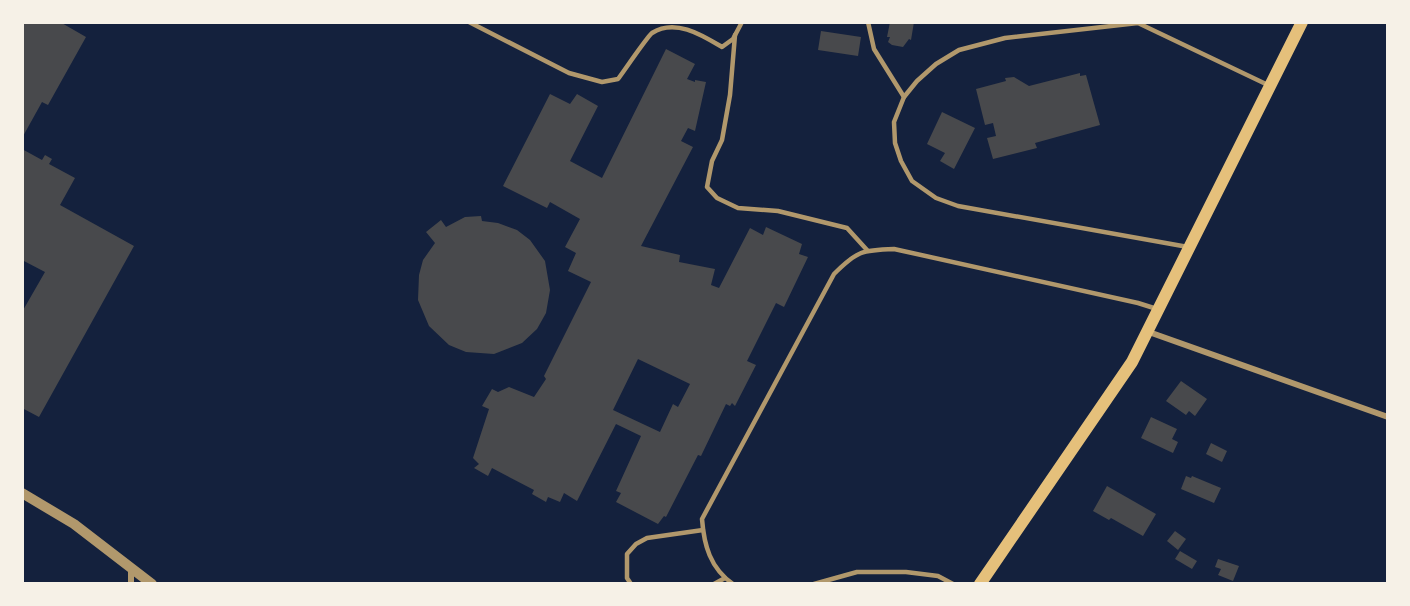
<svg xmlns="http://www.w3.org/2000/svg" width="1410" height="606" viewBox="0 0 1410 606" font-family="'Public Sans',sans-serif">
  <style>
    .building { fill: #48494c; fill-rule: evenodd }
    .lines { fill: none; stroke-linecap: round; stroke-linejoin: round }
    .service { stroke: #b1986c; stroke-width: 4.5 }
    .minor { stroke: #b1986c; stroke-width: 6 }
    .tertiary { stroke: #b1986c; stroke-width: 10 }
    .secondary { stroke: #e5c07b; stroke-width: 12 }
  </style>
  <rect width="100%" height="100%" fill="#14213d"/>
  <g class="building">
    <polygon points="22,22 60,22 86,37 48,105 42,102 22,138"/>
    <polygon points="890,22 914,22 911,40 909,39 903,47 892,45 888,42 890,37 887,37"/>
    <polygon points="821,31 861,37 858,56 818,50"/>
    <path d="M666,49L695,64L687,79L695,82V80L706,82L695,131L688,128L681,141L693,147L641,246L680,255L679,262L715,269L711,285L719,288L750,228L763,235L766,227L802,244L799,254L808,257L784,307L776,303L747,361L756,365L735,406L732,403L730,406L726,404L701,456L698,455L666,517L664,516L658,524L616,502L621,493L616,491L641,436L616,424L577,501L564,493L560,502L548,497L546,502L532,494L534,490L492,468L488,476L474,468L479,464L473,458L489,409L482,406L492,389L498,392L509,387L534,397L546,379L544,376L591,282L568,271L576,253L565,247L580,219L550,202L547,208L503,186L550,94L570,104L577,94L598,106L570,161L602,178ZM638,359L690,384L678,407L673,404L660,432L613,410Z"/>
    <polygon points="1080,73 1080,76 1086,75 1100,125 1035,143 1037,148 993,159 987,138 996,136 993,123 985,125 976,89 1006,81 1005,78 1014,77 1029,86"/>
    <polygon points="942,112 975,128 954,169 940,161 945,153 927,144"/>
    <polygon points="22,149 42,160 45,155 52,159 49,164 75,178 60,205 134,246 39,417 22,408 22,312 45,272 22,260"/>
    <polygon points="481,216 482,221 498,223 517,230 530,240 545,261 550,290 546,313 537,329 522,343 494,354 466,352 449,345 429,326 418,300 419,275 423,260 435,243 426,232 441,220 446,227 465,217"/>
    <polygon points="1181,381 1207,399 1195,416 1189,411 1186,415 1166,401"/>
    <polygon points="1151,417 1177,429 1172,439 1178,442 1173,453 1141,438"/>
    <polygon points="1211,443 1227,451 1222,462 1206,454"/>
    <polygon points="1186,476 1191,478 1192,476 1221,488 1214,503 1181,489"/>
    <polygon points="1107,486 1156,514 1143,536 1111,518 1109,520 1093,511"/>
    <polygon points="1175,531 1186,539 1178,550 1167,541"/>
    <polygon points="1180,551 1197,561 1192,569 1175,559"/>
    <polygon points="1218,559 1239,566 1233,581 1218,575 1221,569 1215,567"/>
  </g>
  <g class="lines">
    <g class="service">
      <path d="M469,22L569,73L602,82L618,79C624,71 647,37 652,33C675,18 702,35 722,47L733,39L742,22"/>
      <polyline points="868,22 874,49 904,97"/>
      <polyline points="735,35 730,95 722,140 712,161 707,187 717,198 738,208 778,211 847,228 867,250"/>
      <polyline points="1188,247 958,206 936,198 912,181 901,161 895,143 894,122 904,97 917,81 936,64 959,50 1005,38 1138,23 1268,85"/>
      <polyline points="631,584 627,578 627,554 636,544 647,538 703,530"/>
      <polyline points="714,584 725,578"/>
      <path d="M733,584C710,568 704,545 702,519L834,274C857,251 862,250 894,249L1138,303L1157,309"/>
      <polyline points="814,584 857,572 906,572 938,576 953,584"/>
    </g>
    <g class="minor">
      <polyline points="1146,331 1388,417"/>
      <polyline points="131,584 131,567"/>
    </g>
    <polyline class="tertiary" points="22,493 74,524 152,584"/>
    <polyline class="secondary" points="980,584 1132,362 1302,22"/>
  </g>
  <rect width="1410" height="606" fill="none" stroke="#f6f1e7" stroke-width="48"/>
</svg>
